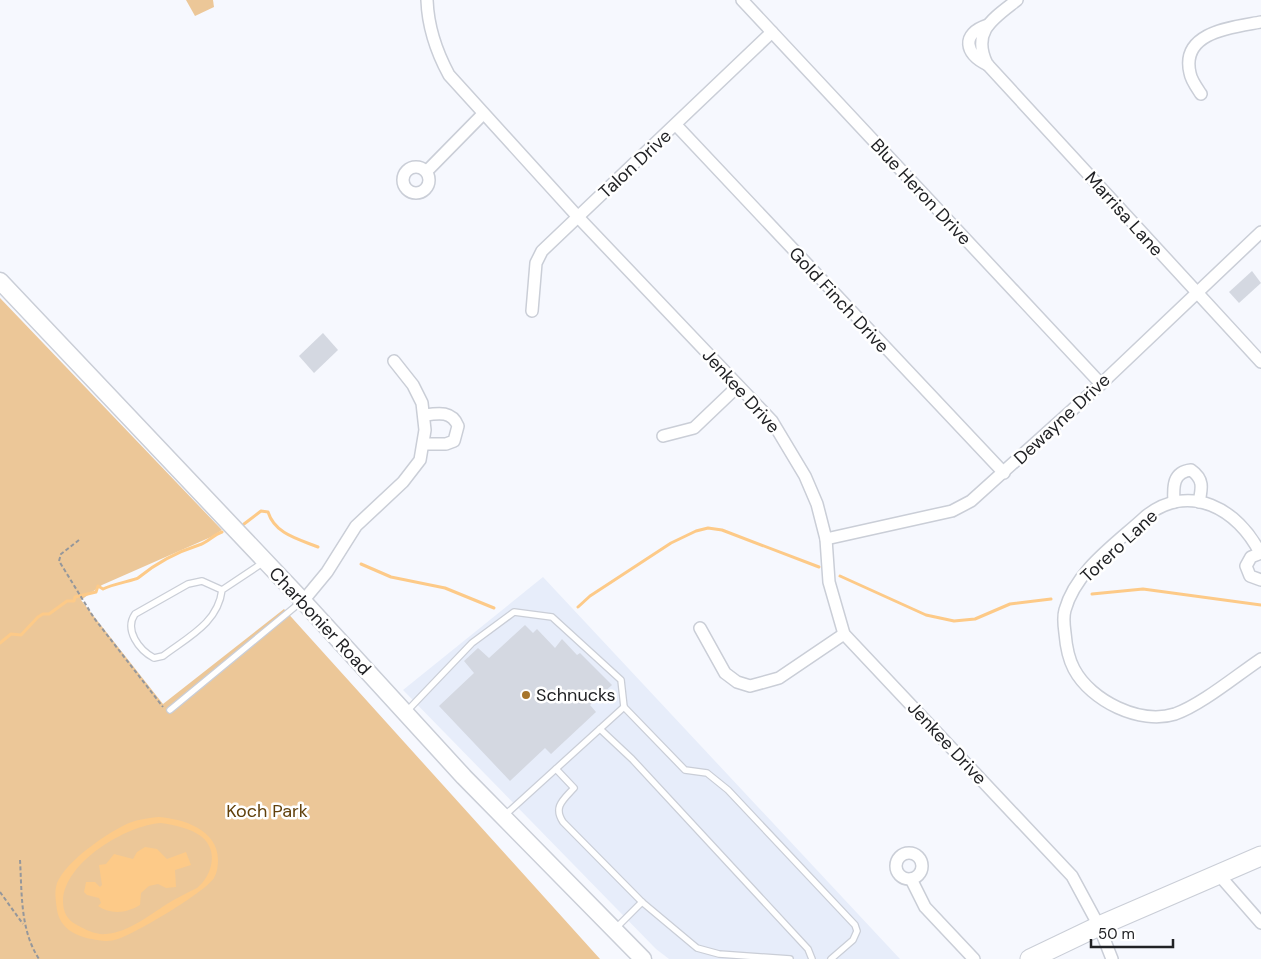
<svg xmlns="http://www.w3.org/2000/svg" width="1261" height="959" viewBox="0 0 1261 959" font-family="'DM Sans',sans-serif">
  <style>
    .built { fill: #e7edfa }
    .green { fill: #ecc798 }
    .water { fill: #fdca88; fill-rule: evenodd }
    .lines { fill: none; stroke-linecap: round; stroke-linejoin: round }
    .stream { stroke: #fdca88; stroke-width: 3 }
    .building { fill: #d4d8e1 }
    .lane-casing { stroke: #caced7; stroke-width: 8 }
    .street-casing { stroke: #caced7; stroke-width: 14 }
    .secondary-casing { stroke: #caced7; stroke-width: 19 }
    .primary-casing { stroke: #caced7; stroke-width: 21 }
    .path { stroke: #95979b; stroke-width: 2; stroke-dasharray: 4 2.5; stroke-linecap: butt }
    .lane { stroke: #fff; stroke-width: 5.5 }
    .street { stroke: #fff; stroke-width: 11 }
    .secondary { stroke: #fff; stroke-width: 16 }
    .primary { stroke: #fff; stroke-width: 19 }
    .poi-dot { fill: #a7752b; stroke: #fff; stroke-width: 2 }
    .labels { text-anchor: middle; stroke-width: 5; stroke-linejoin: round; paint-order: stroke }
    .street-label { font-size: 18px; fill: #212225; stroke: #fff }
    .poi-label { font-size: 18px; fill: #212225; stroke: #fff; text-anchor: start }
    .park-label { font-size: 18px; fill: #61400b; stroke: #fff }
  </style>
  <rect width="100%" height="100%" fill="#f6f8fe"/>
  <polygon class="built" points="543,577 900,959 669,959 656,949 403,690"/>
  <g class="green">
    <polygon points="186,0 213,0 214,7 195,16"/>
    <polygon points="0,298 222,530 211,537 102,585 81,600 163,704 284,609 600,959 0,959"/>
  </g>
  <g class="water">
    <path d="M159,817C184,819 218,830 218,860C218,866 217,873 214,878C204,893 136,933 118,939C110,942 100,941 92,939C75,936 60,928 57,910C56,901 54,892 57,883C67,860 107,833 129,823C139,819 149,818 159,817ZM161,823C174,825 191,828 202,837C219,851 212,876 197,888C187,893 176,898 167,904C148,916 129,932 106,934C96,935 86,930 77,925C67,920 63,912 63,901C64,862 127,825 161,823Z"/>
    <path d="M145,847L157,849L167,859L186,852L191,865L175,870L176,887L166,888L158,884L149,886L141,893L140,905C127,913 111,915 98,906L101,903L99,898L87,895L84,892L86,882H95L100,887L102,885L99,865L106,864L114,854L133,859L137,852Z"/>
  </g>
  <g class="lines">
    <g class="stream">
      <path d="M244,524L261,511L268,512C275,534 298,539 318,547"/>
      <polyline points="361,564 391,577 445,588 494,608"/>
      <polyline points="840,576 926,615 954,621 975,619 1010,604 1051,599"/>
      <polyline points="1092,594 1143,589 1261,605"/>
      <polyline points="578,607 590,596 671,543 696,531 708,528 722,530 819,567"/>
      <path d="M0,643L11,634L21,635L38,617L43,614H49L67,601H74L75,597L96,592L98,586L103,589C110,585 135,580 138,578C155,564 177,552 199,545C207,543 213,535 222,532"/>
    </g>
  </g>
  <g class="building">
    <polygon points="1252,271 1261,283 1239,303 1229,292"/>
    <polygon points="323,333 338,350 314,373 299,356"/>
    <polygon points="525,625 533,633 537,629 555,648 562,639 577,655 580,653 612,685 590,705 596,712 551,754 545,748 510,781 439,706 474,673 464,661 478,648 489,658"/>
  </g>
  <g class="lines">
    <g class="lane-casing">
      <g id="lane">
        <path d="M222,590L202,581L188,584L135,614C124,630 139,650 154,658L163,656C188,637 218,623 222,590L264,562"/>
        <polyline points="624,707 685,770 707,773 728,790 855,925 857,931 853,940 831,959"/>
        <polyline points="170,710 302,601"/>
        <polyline points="407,711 472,643 514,612 552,617 621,680 624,707 504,816"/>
        <polyline points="600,729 632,759 808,949 812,959"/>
        <path d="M556,769L574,788C563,800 553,807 563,822L642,902L697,948L719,954L790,959"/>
        <polyline points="616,928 642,902"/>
      </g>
    </g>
    <g class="street-casing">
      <g id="street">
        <path d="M427,0C428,28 436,51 449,75L578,217L772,421L805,476L817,504L826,539L829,582L844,634L1072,876L1099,926L1112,959"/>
        <polyline points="742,0 1101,384"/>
        <path d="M1017,0C994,18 971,31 987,64L1261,362"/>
        <path d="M988,25C960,34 965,54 988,65"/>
        <path d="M1201,94C1197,88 1191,80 1190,73C1180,31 1235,27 1261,22"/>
        <polyline points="676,125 1004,473"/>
        <circle cx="416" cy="180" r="13"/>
        <polyline points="427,171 483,114"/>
        <polyline points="532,311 536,263 542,251 772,32"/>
        <polyline points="663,436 694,428 738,386"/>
        <path d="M424,444H446L454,441L458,426C452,411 439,413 425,415"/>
        <path d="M1174,502C1173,486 1173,472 1191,470C1204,479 1202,488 1199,502"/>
        <polyline points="826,539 952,511 971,501 1101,384 1261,232"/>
        <path d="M1260,553C1238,509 1190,482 1146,516C1117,543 1076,570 1065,610C1063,617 1064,626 1065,633C1066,645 1068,658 1074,669C1091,701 1140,725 1175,714C1201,705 1237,675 1261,659"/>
        <polyline points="1261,553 1251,557 1246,566 1250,576 1261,580"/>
        <polyline points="303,601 327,572 356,526 403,482 420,460 425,430 422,403 413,385 394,361"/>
        <polyline points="700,628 725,673 737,682 750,686 779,678 844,634"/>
        <circle cx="909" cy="866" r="13"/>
        <polyline points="1219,875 1261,923"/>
        <polyline points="911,879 925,907 974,959"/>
      </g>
    </g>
    <g class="secondary-casing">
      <polyline id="secondary" points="0,281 303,601 464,777 643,959"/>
    </g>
    <g class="primary-casing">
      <polyline id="primary" points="1030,959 1099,926 1261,856"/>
    </g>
    <g class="path">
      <polyline points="79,540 61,554 59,561 94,618 163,707"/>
      <path d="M20,860C22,893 20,930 39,959"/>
      <polyline points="0,892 23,924"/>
    </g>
    <use href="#lane" class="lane"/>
    <use href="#street" class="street"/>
    <use href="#secondary" class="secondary"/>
    <use href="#primary" class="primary"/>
  </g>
  <circle class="poi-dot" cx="526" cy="695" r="5"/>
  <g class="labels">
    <g class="street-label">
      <text transform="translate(635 164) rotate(-43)" y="6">Talon Drive</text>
      <text transform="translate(921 192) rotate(47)" y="6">Blue Heron Drive</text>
      <text transform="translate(1124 214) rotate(48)" y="6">Marrisa Lane</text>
      <text transform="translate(839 300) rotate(47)" y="6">Gold Finch Drive</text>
      <text transform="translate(741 391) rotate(48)" y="6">Jenkee Drive</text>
      <text transform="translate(1062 419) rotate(-43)" y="6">Dewayne Drive</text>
      <text transform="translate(1119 546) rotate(-43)" y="6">Torero Lane</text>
      <text transform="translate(320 621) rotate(47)" y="6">Charbonier Road</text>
      <text transform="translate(947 743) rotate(47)" y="6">Jenkee Drive</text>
    </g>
    <g class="poi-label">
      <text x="536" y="701">Schnucks</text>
    </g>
    <g class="park-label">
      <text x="267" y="817">Koch Park</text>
    </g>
  </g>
  <path d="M1091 939v8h82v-8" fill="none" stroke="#212225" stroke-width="2.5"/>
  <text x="1098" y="939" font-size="15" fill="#212225" stroke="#ffffff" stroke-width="4" paint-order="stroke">50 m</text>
</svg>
